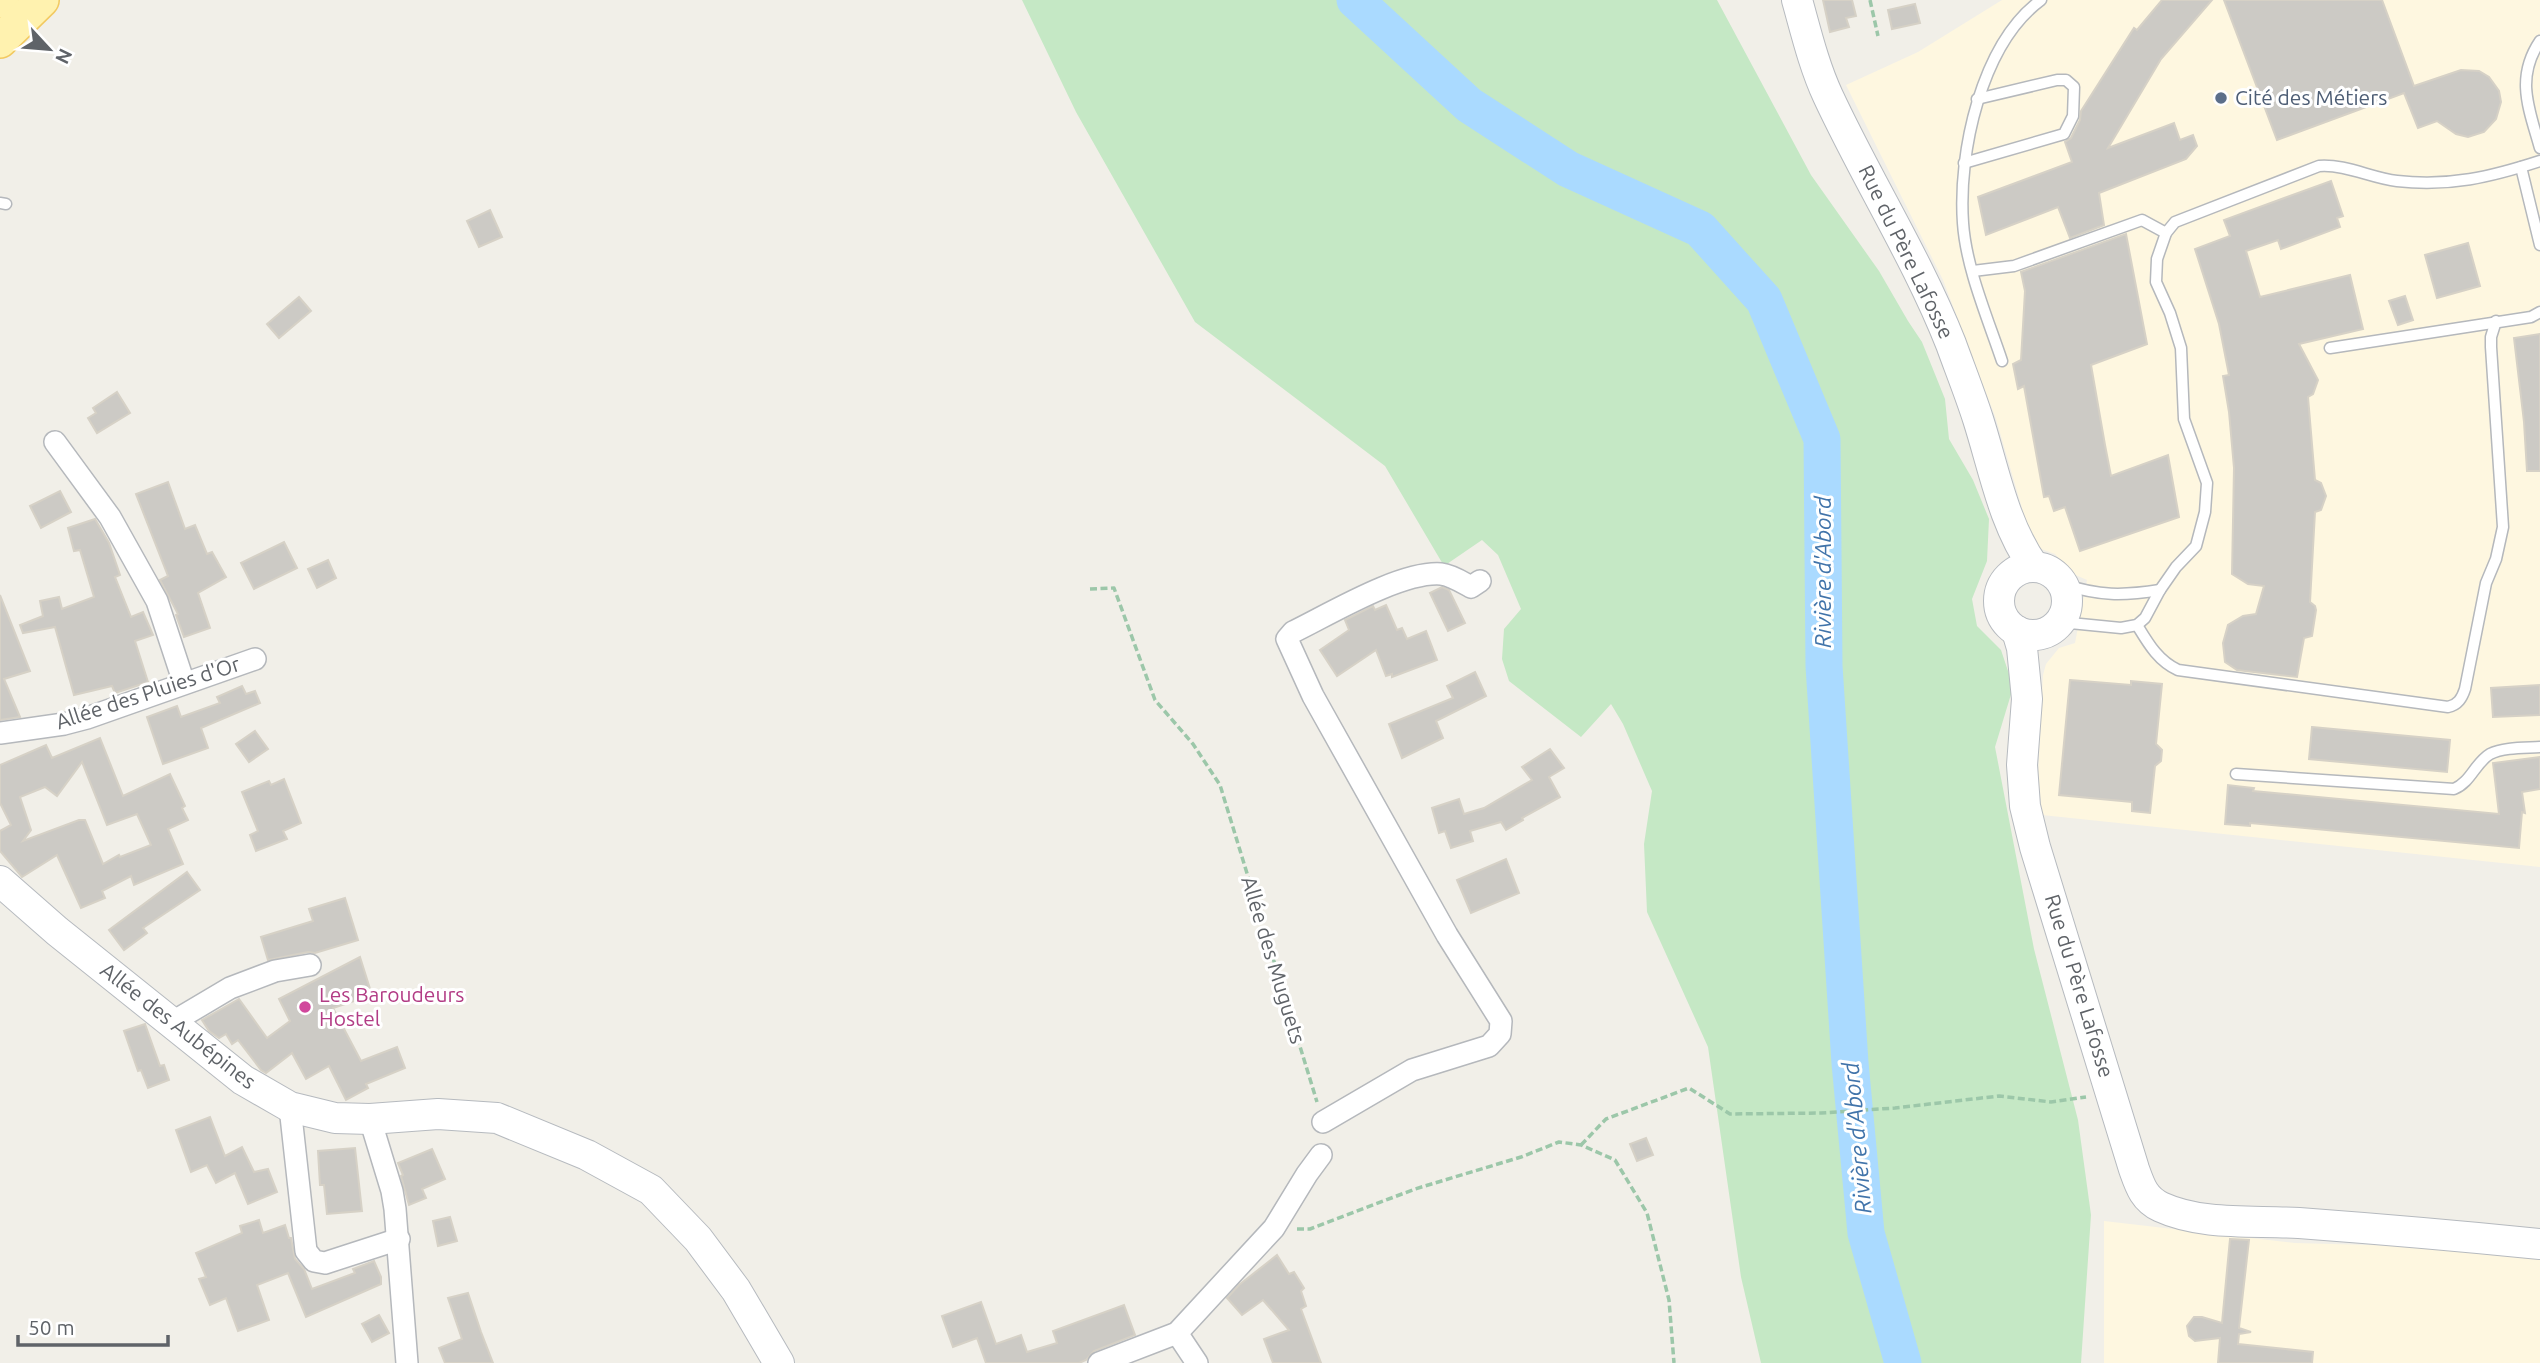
<svg xmlns="http://www.w3.org/2000/svg" width="2540" height="1363" viewBox="0 0 2540 1363" font-family="Ubuntu,sans-serif">
  <style>
    .commercial { fill: #fef7e0 }
    .green { fill: #c5e8c5 }
    .lines { fill: none; stroke-linecap: round; stroke-linejoin: round }
    .river { stroke: #aadaff; stroke-width: 37 }
    .building { fill: #cccac5; stroke: #d6d1c6; stroke-width: 2; fill-rule: evenodd }
    .lane-casing { stroke: #b5b8bc; stroke-width: 13 }
    .street-casing { stroke: #b5b8bc; stroke-width: 24 }
    .secondary-casing { stroke: #b6babf; stroke-width: 32 }
    .primary-casing { stroke: #f2c960; stroke-width: 36 }
    .path { stroke: #9cc7a9; stroke-width: 3.5; stroke-dasharray: 7 3.5; stroke-linecap: butt }
    .lane { stroke: #fff; stroke-width: 10 }
    .street { stroke: #fff; stroke-width: 21 }
    .secondary { stroke: #fff; stroke-width: 30 }
    .primary { stroke: #fff2af; stroke-width: 33 }
    .service-dot { fill: #5c6f8a; stroke: #fff; stroke-width: 2.5 }
    .hotel-dot { fill: #d1479c; stroke: #fff; stroke-width: 2.5 }
    .labels { text-anchor: middle; stroke-width: 6; stroke-linejoin: round; paint-order: stroke }
    .service-label { font-size: 21px; fill: #4e5e75; stroke: #fff; text-anchor: start }
    .street-label { font-size: 21px; fill: #5f6368; stroke: #fff }
    .hotel-label { font-size: 21px; fill: #b23c85; stroke: #fff; text-anchor: start }
    .water-label { font-size: 23px; font-style: italic; fill: #4174aa; stroke: #fff }
  </style>
  <rect width="100%" height="100%" fill="#f1efe8"/>
  <g class="commercial">
    <polygon points="2002,0 2540,0 2540,867 2042,815 2038,776 2043,675 2046,664 2059,648 2075,643 2087,580 2071,573 2055,554 2033,546 1996,419 1943,280 1846,85 1918,52"/>
    <polygon points="2104,1221 2295,1243 2403,1246 2540,1259 2540,1363 2104,1363"/>
  </g>
  <polygon class="green" points="1022,0 1717,0 1811,175 1879,271 1908,321 1922,342 1945,399 1949,439 1973,480 1989,519 1987,561 1972,599 1977,626 2001,650 2009,674 2012,691 1995,747 2034,949 2078,1120 2091,1215 2081,1363 1761,1363 1741,1277 1708,1047 1647,912 1644,844 1652,791 1623,724 1611,704 1581,737 1509,681 1502,659 1504,629 1521,609 1498,555 1482,540 1444,566 1385,466 1195,322 1076,112"/>
  <g class="lines">
    <polyline class="river" points="1355,0 1469,105 1568,169 1700,229 1764,300 1822,439 1824,666 1850,1063 1866,1233 1903,1363"/>
  </g>
  <g class="building">
    <polygon points="1823,0 1852,0 1856,16 1846,18 1849,27 1830,32"/>
    <polygon points="2162,0 2212,0 2161,59 2108,148 2174,123 2180,140 2193,135 2197,146 2186,159 2099,193 2104,225 2070,238 2058,207 1986,235 1978,197 2072,162 2065,142 2071,138 2080,120 2081,111 2134,28 2137,30"/>
    <polygon points="2224,0 2382,0 2414,86 2461,70 2479,71 2489,77 2499,91 2501,102 2496,119 2484,132 2468,137 2456,134 2437,121 2418,128 2404,93 2277,140"/>
    <polygon points="1915,4 1920,23 1892,29 1888,10"/>
    <polygon points="2331,181 2343,216 2337,218 2340,227 2281,249 2278,240 2246,251 2260,297 2350,275 2363,329 2299,344 2318,380 2313,394 2308,397 2315,480 2321,483 2326,496 2321,510 2315,512 2310,602 2315,606 2316,610 2312,636 2304,638 2297,677 2237,670 2225,662 2223,643 2228,625 2243,616 2256,614 2264,586 2248,584 2232,574 2234,468 2229,412 2223,376 2229,375 2219,324 2195,249 2230,236 2224,220"/>
    <polygon points="490,210 502,237 479,247 467,221"/>
    <polygon points="2126,234 2147,344 2091,365 2105,445 2111,476 2168,455 2179,517 2080,551 2065,507 2054,511 2049,496 2044,497 2024,386 2018,389 2013,364 2021,360 2025,291 2021,272"/>
    <polygon points="2468,243 2480,286 2437,298 2425,255"/>
    <polygon points="2405,296 2413,320 2398,325 2389,301"/>
    <polygon points="299,297 311,311 279,338 267,324"/>
    <polygon points="2540,334 2540,471 2527,471 2524,422 2514,338"/>
    <polygon points="117,392 130,413 97,433 88,418 96,413 93,408"/>
    <polygon points="168,482 185,529 195,525 207,554 212,552 226,577 198,593 210,628 184,637 176,615 178,614 160,580 168,576 136,494"/>
    <polygon points="60,491 71,512 41,528 30,506"/>
    <polygon points="95,519 109,543 120,575 115,577 131,617 143,612 153,635 135,641 148,682 115,693 112,686 74,695 55,627 23,633 20,625 43,616 40,601 59,597 62,609 94,597 80,550 74,551 68,528"/>
    <polygon points="284,542 297,568 254,589 241,563"/>
    <polygon points="328,560 336,578 317,588 308,569"/>
    <polygon points="1442,587 1449,590 1465,623 1448,631 1430,593"/>
    <polygon points="0,595 30,671 4,679 20,717 0,720"/>
    <polygon points="1386,605 1397,630 1402,628 1407,639 1426,631 1437,660 1392,677 1392,674 1386,676 1376,650 1337,676 1320,650 1349,630 1345,620 1373,606 1375,610"/>
    <polygon points="1475,672 1486,696 1436,721 1443,738 1402,758 1389,724 1453,698 1447,686"/>
    <polygon points="2070,680 2131,685 2131,681 2162,684 2156,744 2162,750 2161,761 2155,766 2150,813 2132,811 2132,802 2059,795"/>
    <polygon points="2540,685 2540,715 2493,717 2491,688"/>
    <polygon points="242,686 246,694 255,691 260,703 201,728 208,748 163,764 147,717 177,706 181,717 220,703 217,697"/>
    <polygon points="2312,727 2450,740 2447,772 2309,759"/>
    <polygon points="255,731 268,749 249,762 236,744"/>
    <path d="M100,738L123,796L170,774L185,806L182,808L188,820L168,829L183,864L134,885L131,876L102,891L105,898L81,908L57,855L22,877L0,851V831L11,825L0,803V765L46,745L52,758ZM82,762L107,825L137,814L151,845L120,857L119,855L103,864L85,820H79L23,841L31,830L20,797L45,787L57,796Z"/>
    <polygon points="1550,749 1564,768 1549,777 1560,797 1522,818 1523,820 1506,830 1501,822 1470,831 1473,841 1451,848 1445,831 1439,833 1432,808 1459,799 1464,814 1484,808 1532,780 1522,767"/>
    <polygon points="2540,757 2540,789 2522,792 2525,813 2522,812 2519,848 2250,823 2250,826 2225,824 2228,785 2254,788 2253,791 2499,814 2493,763"/>
    <polygon points="284,779 301,823 283,831 287,839 256,851 250,835 258,831 242,792 269,781 271,785"/>
    <polygon points="1506,859 1519,893 1471,913 1457,880"/>
    <polygon points="187,872 200,890 143,928 147,933 124,950 109,930"/>
    <polygon points="345,898 358,940 315,953 308,952 268,960 261,937 313,921 309,909"/>
    <polygon points="360,957 372,995 333,1008 361,1061 397,1047 405,1068 366,1084 368,1088 346,1100 329,1066 306,1079 292,1053 266,1073 261,1070 238,1040 232,1044 226,1034 219,1038 209,1031 202,1020 239,999 267,1038 290,1021 279,999"/>
    <polygon points="145,1024 160,1066 164,1065 169,1080 148,1088 141,1070 138,1071 124,1031"/>
    <polygon points="210,1117 225,1156 242,1147 254,1172 268,1169 277,1192 248,1204 235,1173 216,1183 207,1165 191,1172 176,1130"/>
    <polygon points="1646,1138 1653,1155 1637,1161 1630,1144"/>
    <polygon points="355,1148 362,1211 327,1214 324,1185 320,1185 318,1151"/>
    <polygon points="432,1149 445,1179 422,1189 426,1198 409,1205 401,1176 403,1175 398,1163"/>
    <polygon points="450,1217 457,1241 438,1246 433,1221"/>
    <polygon points="259,1220 263,1233 285,1225 289,1238 291,1238 295,1259 304,1269 312,1289 355,1273 353,1269 374,1261 381,1277 381,1284 306,1317 288,1273 257,1285 269,1320 238,1331 226,1298 210,1305 199,1279 206,1277 196,1253 242,1233 240,1226"/>
    <polygon points="2230,1239 2249,1240 2239,1328 2251,1332 2239,1334 2238,1344 2313,1352 2312,1363 2218,1363 2220,1338 2195,1341 2189,1336 2187,1326 2194,1317 2202,1317 2222,1323"/>
    <polygon points="1277,1255 1289,1274 1294,1272 1304,1288 1301,1291 1306,1306 1301,1309 1321,1363 1273,1363 1264,1339 1289,1330 1263,1300 1242,1315 1227,1298 1239,1285"/>
    <polygon points="468,1293 481,1332 493,1363 445,1363 439,1348 462,1339 448,1298"/>
    <polygon points="981,1302 996,1344 1021,1335 1027,1352 1057,1343 1053,1331 1124,1305 1135,1335 1094,1351 1086,1360 1079,1363 986,1363 977,1338 953,1347 942,1316"/>
    <polygon points="379,1315 389,1333 372,1342 362,1324"/>
  </g>
  <g class="lines">
    <g class="lane-casing">
      <g id="lane">
        <path d="M2540,41C2515,78 2529,109 2540,148"/>
        <polyline points="1964,163 2064,134 2073,116 2074,87 2066,80 2057,80 1977,99"/>
        <polyline points="2521,167 2540,245"/>
        <polyline points="0,203 6,204"/>
        <polyline points="1973,271 2014,266 2142,220 2166,233"/>
        <polyline points="2330,348 2531,317 2540,312"/>
        <path d="M2002,361C1988,319 1966,268 1963,223C1958,153 1981,44 2041,0"/>
        <path d="M2062,584C2100,596 2122,596 2160,590"/>
        <path d="M2060,622L2121,628L2137,625L2145,618L2160,590L2176,567L2196,546L2205,512L2207,483L2184,419L2181,348L2170,313L2156,282L2157,259L2166,233L2175,222L2319,166C2346,164 2371,178 2397,181C2449,187 2491,177 2540,161"/>
        <path d="M2137,625C2148,643 2158,661 2178,670L2448,707C2458,705 2462,698 2465,689L2486,583L2496,559L2503,527L2491,347V337L2496,321"/>
        <path d="M2236,774L2454,789C2471,782 2475,763 2490,754C2504,747 2525,748 2540,747"/>
      </g>
    </g>
    <g class="street-casing">
      <g id="street">
        <polyline points="55,442 110,517 157,601 184,683"/>
        <polyline points="0,733 64,724 87,718 255,659"/>
        <polyline points="171,1023 230,988 275,971 310,965"/>
        <polyline points="290,1107 306,1251 314,1261 325,1263 399,1239"/>
        <polyline points="370,1119 392,1191 395,1209 407,1363"/>
        <path d="M1323,1122L1412,1070L1489,1046L1500,1034L1501,1021L1447,935L1313,696L1287,639L1293,632C1330,614 1401,571 1441,574C1451,575 1462,582 1471,587L1480,581"/>
        <polyline points="1177,1333 1197,1363"/>
        <polyline points="1099,1363 1177,1333 1274,1228 1307,1174 1321,1155"/>
      </g>
    </g>
    <g class="secondary-casing">
      <g id="secondary">
        <path d="M1797,0C1806,32 1814,66 1828,96C1867,180 1917,258 1951,344C1960,369 1970,394 1978,419C1994,469 2003,523 2034,567"/>
        <circle cx="2033" cy="601" r="34"/>
        <path d="M2017,631L2022,648L2027,699L2022,765L2025,806L2035,847L2134,1169C2140,1186 2144,1199 2161,1207C2202,1226 2255,1220 2299,1223C2379,1229 2460,1236 2540,1244"/>
        <polyline points="0,881 57,931 243,1080 290,1107 335,1118 370,1119 438,1114 497,1118 587,1155 651,1190 698,1239 736,1290 779,1363"/>
      </g>
    </g>
    <g class="primary-casing">
      <g id="primary">
        <polyline points="0,1 2,0"/>
        <polyline points="0,41 42,0"/>
      </g>
    </g>
    <g class="path">
      <polyline points="1870,0 1878,36"/>
      <polyline points="1090,589 1114,588 1155,700 1193,744 1220,785 1317,1102"/>
      <polyline points="1581,1145 1606,1119 1689,1088 1730,1114 1821,1113 1895,1108 1999,1096 2051,1102 2086,1097"/>
      <polyline points="1297,1229 1310,1229 1415,1189 1521,1157 1559,1142 1581,1145 1615,1160 1647,1213 1669,1300 1674,1363"/>
    </g>
    <use href="#lane" class="lane"/>
    <use href="#street" class="street"/>
    <use href="#secondary" class="secondary"/>
    <use href="#primary" class="primary"/>
  </g>
  <circle class="service-dot" cx="2221" cy="98" r="7"/>
  <circle class="hotel-dot" cx="305" cy="1007" r="7"/>
  <g class="labels">
    <g class="service-label">
      <text x="2235" y="105">Cité des Métiers</text>
    </g>
    <g class="street-label">
      <text transform="translate(1906 252) rotate(64)" y="7">Rue du Père Lafosse</text>
      <text transform="translate(148 693) rotate(-18)" y="7">Allée des Pluies d'Or</text>
      <text transform="translate(1273 960) rotate(73)" y="7">Allée des Muguets</text>
      <text transform="translate(2079 986) rotate(73)" y="7">Rue du Père Lafosse</text>
      <text transform="translate(178 1026) rotate(38)" y="7">Allée des Aubépines</text>
    </g>
    <g class="hotel-label">
      <text x="319" y="1002">Les Baroudeurs<tspan x="319" dy="24">Hostel</tspan></text>
    </g>
    <g class="water-label">
      <text transform="translate(1823 572) rotate(-90)" y="8">Rivière d'Abord</text>
      <text transform="translate(1857 1138) rotate(-95)" y="8">Rivière d'Abord</text>
    </g>
  </g>
  <g transform="translate(49 49) rotate(116)" stroke="#ffffff" stroke-width="5" paint-order="stroke">
  <path d="M0-5L12 26L0 18L-12 26Z" fill="#5f6368"/>
  <text y="-10" font-size="19" font-weight="bold" text-anchor="middle" fill="#5f6368">N</text>
  </g>
  <path d="M18 1335v10h150v-10" fill="none" stroke="#5f6368" stroke-width="3.5"/>
  <text x="28" y="1335" font-size="21" fill="#5f6368" stroke="#ffffff" stroke-width="5" paint-order="stroke">50 m</text>
</svg>
